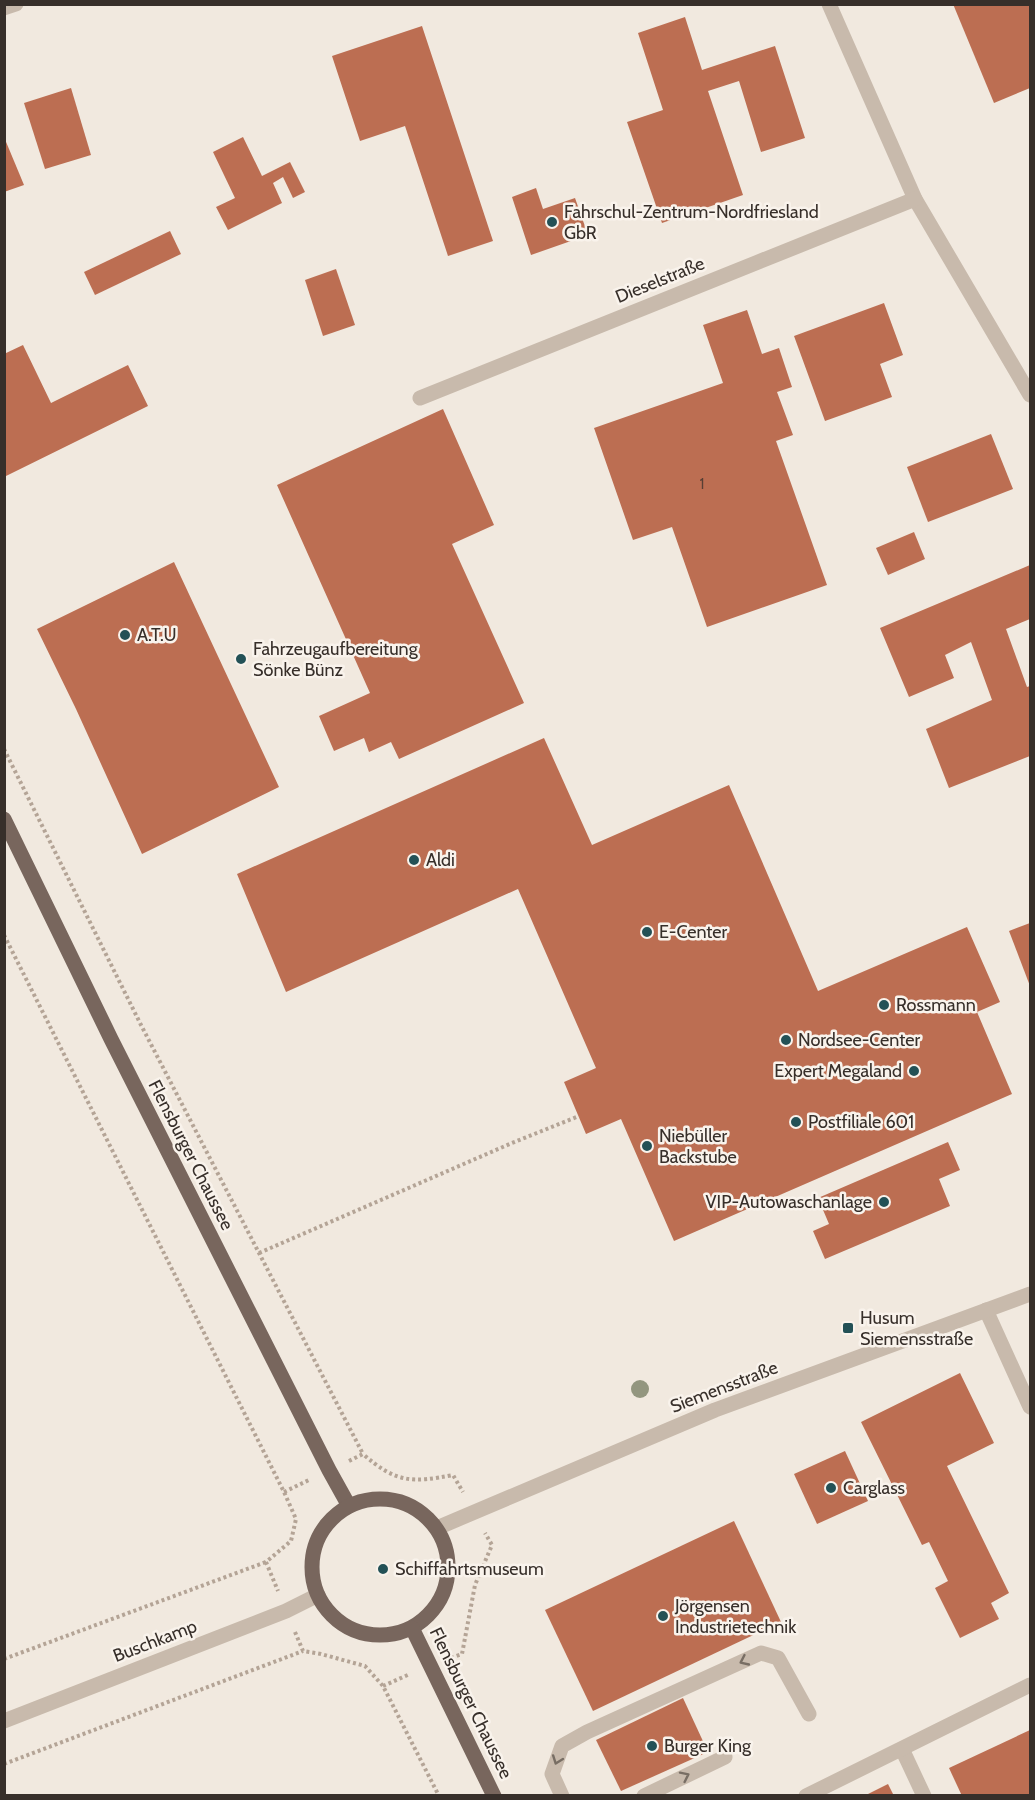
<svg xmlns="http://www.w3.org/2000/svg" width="1035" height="1800" viewBox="0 0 1035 1800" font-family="Cabin,sans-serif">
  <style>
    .building { fill: #bc6e52 }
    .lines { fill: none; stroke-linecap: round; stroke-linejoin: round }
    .path { stroke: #b4a496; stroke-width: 4; stroke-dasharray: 3 3; stroke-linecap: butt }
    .minor { stroke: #c8baac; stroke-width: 15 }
    .major { stroke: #78665d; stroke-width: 15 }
    .tree { fill: #93967f }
    .oneway { stroke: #786e64 }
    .poi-dot { fill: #235156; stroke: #f9f3ec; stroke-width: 2 }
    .labels { text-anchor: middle; stroke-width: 5; stroke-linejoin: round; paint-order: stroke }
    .number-label { font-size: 15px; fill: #583f34 }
    .poi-label { font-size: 18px; fill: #372f2a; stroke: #f9f3ec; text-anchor: start }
    .street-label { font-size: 18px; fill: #372f2a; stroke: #f9f3ec }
  </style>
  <rect width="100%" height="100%" fill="#f1e9df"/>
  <g class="building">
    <polygon points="953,4 1030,4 1030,88 994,103"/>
    <polygon points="685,17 702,70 775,46 805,138 761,152 739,81 708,91 743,195 662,223 627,122 663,110 638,33"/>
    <polygon points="422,26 493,241 448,256 405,126 360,141 332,56"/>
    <polygon points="71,88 91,155 45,169 24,103"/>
    <polygon points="4,137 24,185 4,192"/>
    <polygon points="243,137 262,176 290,162 305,192 293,198 283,177 273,183 282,203 228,230 216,207 235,198 213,152"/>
    <polygon points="536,188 543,209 575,198 588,235 531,255 512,197"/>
    <polygon points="170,231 181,254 95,295 84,272"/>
    <polygon points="336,269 355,325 323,336 305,280"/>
    <polygon points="884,303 903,355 880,364 892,397 825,421 794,336"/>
    <polygon points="747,310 762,354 779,348 792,387 777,392 793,435 776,441 827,585 707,627 672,527 633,540 594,428 723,383 703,325"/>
    <polygon points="23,345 51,403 128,365 148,406 4,477 4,354"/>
    <polygon points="443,409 494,525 452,544 524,703 399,759 391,742 369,752 364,738 334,751 319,716 370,693 277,485"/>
    <polygon points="991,434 1013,489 928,522 907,467"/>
    <polygon points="914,532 925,559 888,575 876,548"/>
    <polygon points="174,562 279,787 142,854 76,709 37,629"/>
    <polygon points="1030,565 1030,619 1006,629 1027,687 1030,686 1030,756 949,788 926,729 992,700 971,642 945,655 954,678 909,697 880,628"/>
    <polygon points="544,738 592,845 729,785 818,991 967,927 1000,1002 977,1012 1012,1094 674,1241 621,1119 586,1134 564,1082 596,1068 518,889 286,992 237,874"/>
    <polygon points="1030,923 1030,986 1009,931"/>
    <polygon points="948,1142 960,1170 939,1179 950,1206 825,1259 813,1231 829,1224 818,1198"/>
    <polygon points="960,1373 994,1443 947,1466 1009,1593 991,1603 999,1619 960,1638 935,1588 948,1581 929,1542 922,1545 861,1422"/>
    <polygon points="845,1451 868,1501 817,1524 794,1474"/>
    <polygon points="734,1521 781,1622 593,1711 545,1610"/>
    <polygon points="683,1698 708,1752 621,1791 596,1740"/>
    <polygon points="1030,1730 1030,1796 962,1796 949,1768"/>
    <polygon points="888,1784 894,1796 864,1796"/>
  </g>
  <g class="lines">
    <g class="path">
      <polyline points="4,749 141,1025 363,1454"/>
      <polyline points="4,935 284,1492 296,1519 291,1541 266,1562 278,1591"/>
      <polyline points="259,1253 512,1143 579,1116"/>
      <path d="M349,1461L363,1454C396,1483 412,1483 453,1475L463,1492"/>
      <polyline points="284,1492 309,1480"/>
      <polyline points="295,1632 303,1651 321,1654 365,1666 383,1686 439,1796"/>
      <polyline points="451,1658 462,1654 475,1585 492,1545 485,1533"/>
      <polyline points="4,1659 266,1562"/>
      <polyline points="383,1686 410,1674"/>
      <polyline points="4,1764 303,1651"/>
    </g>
    <g class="minor">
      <polyline points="829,4 915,199 1030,395"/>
      <polyline points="4,8 16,4"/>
      <polyline points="420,398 915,199"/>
      <polyline points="986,1310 1030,1407"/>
      <polyline points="437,1528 715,1410 1030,1294"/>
      <polyline points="4,1721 286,1611 318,1595"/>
      <polyline points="902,1749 924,1796"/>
      <polyline points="562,1796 552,1774 562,1746 587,1732 761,1653 778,1658 809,1714"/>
      <polyline points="644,1796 725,1757"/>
      <polyline points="806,1796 1030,1685"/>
    </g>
    <g class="major">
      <polyline points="4,819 111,1039 329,1470 349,1506"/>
      <circle cx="380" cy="1567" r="68"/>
      <polyline points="412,1628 494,1796"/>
    </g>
  </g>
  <circle class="tree" cx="640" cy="1389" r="9"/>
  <defs><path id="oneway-chevron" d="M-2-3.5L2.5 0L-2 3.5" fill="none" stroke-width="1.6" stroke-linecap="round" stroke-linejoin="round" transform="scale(1.5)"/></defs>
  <g class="oneway">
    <use href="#oneway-chevron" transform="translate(744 1661) rotate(155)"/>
    <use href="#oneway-chevron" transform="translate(557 1760) rotate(110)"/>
    <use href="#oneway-chevron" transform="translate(685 1776) rotate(-26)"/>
  </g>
  <g class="poi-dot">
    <circle cx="552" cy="222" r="6"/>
    <circle cx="125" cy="635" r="6"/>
    <circle cx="241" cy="659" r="6"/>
    <circle cx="414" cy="860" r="6"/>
    <circle cx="647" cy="932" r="6"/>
    <circle cx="884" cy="1005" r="6"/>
    <circle cx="786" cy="1040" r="6"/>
    <circle cx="914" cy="1071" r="6"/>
    <circle cx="796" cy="1122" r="6"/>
    <circle cx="647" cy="1146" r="6"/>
    <circle cx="884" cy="1202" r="6"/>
    <rect x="842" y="1322" width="12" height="12" rx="3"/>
    <circle cx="831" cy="1488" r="6"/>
    <circle cx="383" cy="1569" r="6"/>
    <circle cx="663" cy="1616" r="6"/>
    <circle cx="652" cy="1746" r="6"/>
  </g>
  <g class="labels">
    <g class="number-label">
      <text x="702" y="489">1</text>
    </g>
    <g class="poi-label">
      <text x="564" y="218">Fahrschul-Zentrum-Nordfriesland<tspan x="564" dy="21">GbR</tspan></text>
      <text x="137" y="641">A.T.U</text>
      <text x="253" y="655">Fahrzeugaufbereitung<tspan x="253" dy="21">Sönke Bünz</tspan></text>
      <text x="426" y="866">Aldi</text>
      <text x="659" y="938">E-Center</text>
      <text x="896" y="1011">Rossmann</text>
      <text x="798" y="1046">Nordsee-Center</text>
      <text x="902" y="1077" text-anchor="end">Expert Megaland</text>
      <text x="808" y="1128">Postfiliale 601</text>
      <text x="659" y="1142">Niebüller<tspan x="659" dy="21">Backstube</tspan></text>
      <text x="872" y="1208" text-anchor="end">VIP-Autowaschanlage</text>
      <text x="860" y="1324">Husum<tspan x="860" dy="21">Siemensstraße</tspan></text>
      <text x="843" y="1494">Carglass</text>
      <text x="395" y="1575">Schiffahrtsmuseum</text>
      <text x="675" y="1612">Jörgensen<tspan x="675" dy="21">Industrietechnik</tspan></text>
      <text x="664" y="1752">Burger King</text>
    </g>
    <g class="street-label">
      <text transform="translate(660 280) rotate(-22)" y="6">Dieselstraße</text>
      <text transform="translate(191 1155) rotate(63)" y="6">Flensburger Chaussee</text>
      <text transform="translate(724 1387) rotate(-21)" y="6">Siemensstraße</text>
      <text transform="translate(155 1641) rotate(-21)" y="6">Buschkamp</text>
      <text transform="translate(471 1703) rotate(64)" y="6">Flensburger Chaussee</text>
    </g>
  </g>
  <rect width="1035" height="1800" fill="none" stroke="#372f2a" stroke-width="12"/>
</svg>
